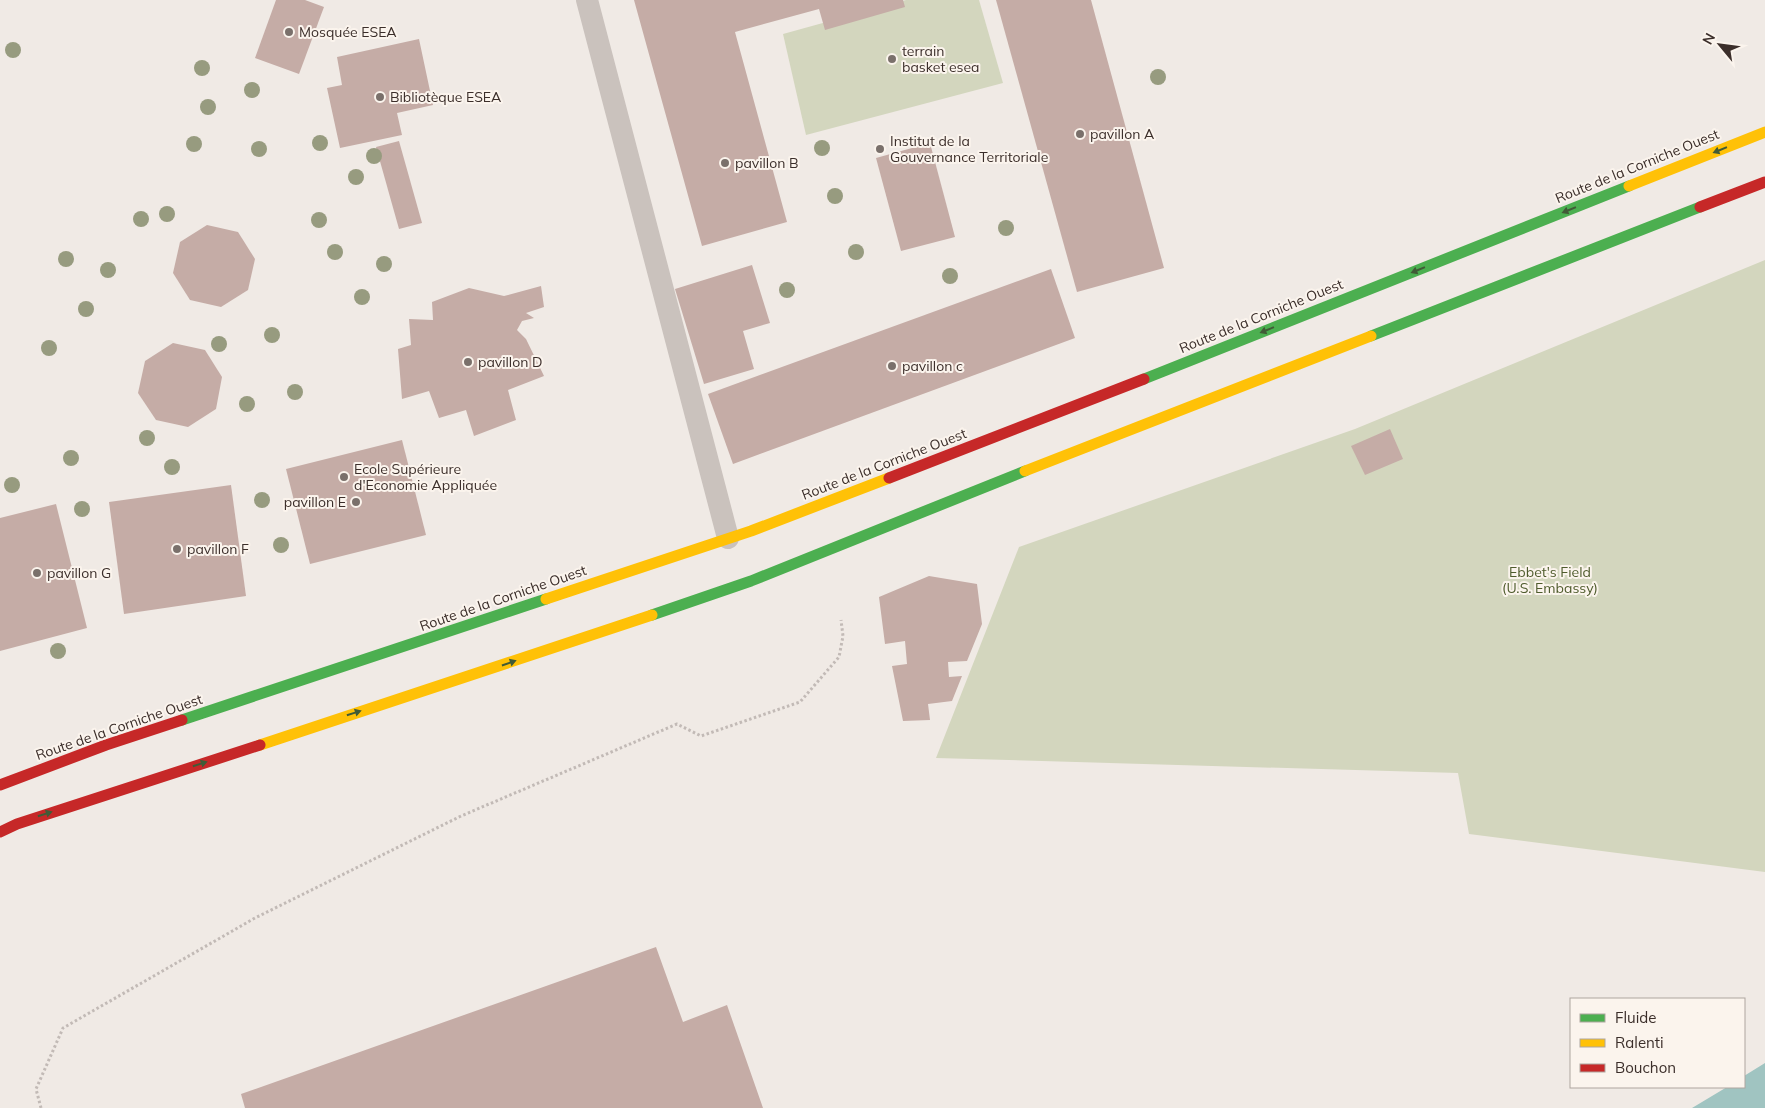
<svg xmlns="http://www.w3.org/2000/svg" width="1765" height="1108" viewBox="0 0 1765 1108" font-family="Mulish,sans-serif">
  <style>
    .green { fill: #d3d6be }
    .water { fill: #a0c4c1 }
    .building { fill: #c5aca6 }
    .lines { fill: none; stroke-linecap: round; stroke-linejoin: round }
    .path { stroke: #c2bab6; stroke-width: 3; stroke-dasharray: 2.5 2.5; stroke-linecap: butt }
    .lane { stroke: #cac2bd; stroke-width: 22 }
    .fast { stroke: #4caf50; stroke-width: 11 }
    .slow { stroke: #ffc107; stroke-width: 11 }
    .jam { stroke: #c62828; stroke-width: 11 }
    .tree { fill: #979b7f }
    .oneway { fill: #415b37 }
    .poi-dot { fill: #7a706b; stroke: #fbf4ed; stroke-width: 2 }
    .labels { text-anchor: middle; stroke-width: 4; stroke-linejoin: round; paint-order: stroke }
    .poi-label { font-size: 14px; fill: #3b2e2a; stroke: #fbf4ed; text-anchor: start }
    .street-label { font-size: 14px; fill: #3b2e2a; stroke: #fbf4ed }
    .park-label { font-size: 14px; fill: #4e5b2c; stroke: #fbf4ed }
  </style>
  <rect width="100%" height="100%" fill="#f0eae5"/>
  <g class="green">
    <polygon points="906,0 979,0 1003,83 806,135 783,34"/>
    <polygon points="1765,260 1765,872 1469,834 1458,773 936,758 1019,547 1355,429"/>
  </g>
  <polygon class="water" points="1765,1063 1765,1108 1692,1108 1727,1087 1744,1087 1744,1076"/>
  <g class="building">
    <polygon points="276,0 305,0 324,7 299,74 255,58"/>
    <polygon points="634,0 903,0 905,7 825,30 819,9 735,32 787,222 702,246"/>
    <polygon points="996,0 1091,0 1164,268 1077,292"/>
    <polygon points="419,39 433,105 397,113 402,135 340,148 327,88 342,85 337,57"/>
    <polygon points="399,141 422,223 399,229 376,147"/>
    <polygon points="930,143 955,237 901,251 876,158"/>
    <polygon points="207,225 238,232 255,259 248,290 221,307 190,300 173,273 180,242"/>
    <polygon points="752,265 770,323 743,331 754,369 704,384 675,289"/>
    <polygon points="1051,269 1075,338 733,464 708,394"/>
    <polygon points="541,286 544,307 526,313 534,318 522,321 517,330 526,339 544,376 508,390 516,420 474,436 466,410 439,418 429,391 402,399 398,349 411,345 409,319 433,320 432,302 469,288 504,296"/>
    <polygon points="173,343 205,350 222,377 216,409 188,427 156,420 138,393 145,361"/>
    <polygon points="1390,429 1403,459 1365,475 1351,446"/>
    <polygon points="402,440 426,535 310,564 286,469"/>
    <polygon points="231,485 246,596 124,614 109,502"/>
    <polygon points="56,504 87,628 0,651 0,518"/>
    <polygon points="929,576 977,584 982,624 967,661 948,662 949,677 962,676 952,701 928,704 930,720 903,721 892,666 907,664 905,641 885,644 879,597"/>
    <polygon points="656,947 683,1022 727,1005 763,1108 245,1108 241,1094"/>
  </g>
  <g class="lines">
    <polyline class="path" points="41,1108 36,1089 63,1028 255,918 461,816 677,724 701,736 800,702 839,657 843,636 841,620"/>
    <polyline class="lane" points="587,0 728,538"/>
    <g class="fast">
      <polyline points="1371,336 1700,207"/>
      <polyline points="1144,379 1629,186"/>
      <polyline points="652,615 751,581 1025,471"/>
      <polyline points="182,720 546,599"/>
    </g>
    <g class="slow">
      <polyline points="1629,186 1765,132"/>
      <polyline points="1025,471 1371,336"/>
      <polyline points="546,599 751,531 889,478"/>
      <polyline points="260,745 652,615"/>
    </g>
    <g class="jam">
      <polyline points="1700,207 1765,182"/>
      <polyline points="889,478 1144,379"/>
      <polyline points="0,785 106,745 182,720"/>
      <polyline points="0,832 17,824 260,745"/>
    </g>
  </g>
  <g class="tree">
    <circle cx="13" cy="50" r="8"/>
    <circle cx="202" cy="68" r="8"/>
    <circle cx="1158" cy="77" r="8"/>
    <circle cx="252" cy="90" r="8"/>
    <circle cx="208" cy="107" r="8"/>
    <circle cx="320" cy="143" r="8"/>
    <circle cx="194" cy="144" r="8"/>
    <circle cx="822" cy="148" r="8"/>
    <circle cx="259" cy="149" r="8"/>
    <circle cx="374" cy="156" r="8"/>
    <circle cx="356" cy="177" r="8"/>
    <circle cx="835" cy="196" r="8"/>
    <circle cx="167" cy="214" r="8"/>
    <circle cx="141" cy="219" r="8"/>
    <circle cx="319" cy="220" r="8"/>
    <circle cx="1006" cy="228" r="8"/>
    <circle cx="335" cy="252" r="8"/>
    <circle cx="856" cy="252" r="8"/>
    <circle cx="66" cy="259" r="8"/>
    <circle cx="384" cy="264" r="8"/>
    <circle cx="108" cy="270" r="8"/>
    <circle cx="950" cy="276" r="8"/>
    <circle cx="787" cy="290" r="8"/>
    <circle cx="362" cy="297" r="8"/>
    <circle cx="86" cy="309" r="8"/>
    <circle cx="272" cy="335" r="8"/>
    <circle cx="219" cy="344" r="8"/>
    <circle cx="49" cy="348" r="8"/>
    <circle cx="295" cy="392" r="8"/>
    <circle cx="247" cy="404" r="8"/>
    <circle cx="147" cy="438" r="8"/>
    <circle cx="71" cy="458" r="8"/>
    <circle cx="172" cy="467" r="8"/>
    <circle cx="12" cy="485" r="8"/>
    <circle cx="262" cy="500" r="8"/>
    <circle cx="82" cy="509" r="8"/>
    <circle cx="281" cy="545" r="8"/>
    <circle cx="58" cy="651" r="8"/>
  </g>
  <defs><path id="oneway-solid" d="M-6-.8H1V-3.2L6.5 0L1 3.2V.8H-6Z" transform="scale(1.25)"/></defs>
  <g class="oneway">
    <use href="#oneway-solid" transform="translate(1720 150) rotate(158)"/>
    <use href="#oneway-solid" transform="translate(1569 210) rotate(158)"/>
    <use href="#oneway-solid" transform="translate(1418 270) rotate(158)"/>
    <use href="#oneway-solid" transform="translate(1267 330) rotate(158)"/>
    <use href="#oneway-solid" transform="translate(509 663) rotate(-19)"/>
    <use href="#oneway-solid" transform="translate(354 713) rotate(-18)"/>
    <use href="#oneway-solid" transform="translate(200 764) rotate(-18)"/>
    <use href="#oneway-solid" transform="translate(45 814) rotate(-18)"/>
  </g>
  <g class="poi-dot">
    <circle cx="289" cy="32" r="5"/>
    <circle cx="892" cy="59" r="5"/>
    <circle cx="380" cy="97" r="5"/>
    <circle cx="1080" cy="134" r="5"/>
    <circle cx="880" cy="149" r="5"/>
    <circle cx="725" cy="163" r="5"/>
    <circle cx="468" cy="362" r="5"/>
    <circle cx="892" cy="366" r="5"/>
    <circle cx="344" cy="477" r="5"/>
    <circle cx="356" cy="502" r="5"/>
    <circle cx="177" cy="549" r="5"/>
    <circle cx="37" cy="573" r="5"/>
  </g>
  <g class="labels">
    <g class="poi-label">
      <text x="299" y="37">Mosquée ESEA</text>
      <text x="902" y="56">terrain<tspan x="902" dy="16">basket esea</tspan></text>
      <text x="390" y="102">Bibliotèque ESEA</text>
      <text x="1090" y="139">pavillon A</text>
      <text x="890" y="146">Institut de la<tspan x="890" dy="16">Gouvernance Territoriale</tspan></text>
      <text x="735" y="168">pavillon B</text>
      <text x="478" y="367">pavillon D</text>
      <text x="902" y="371">pavillon c</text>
      <text x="354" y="474">Ecole Supérieure<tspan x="354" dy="16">d'Economie Appliquée</tspan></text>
      <text x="346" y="507" text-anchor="end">pavillon E</text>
      <text x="187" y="554">pavillon F</text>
      <text x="47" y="578">pavillon G</text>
    </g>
    <g class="street-label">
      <text transform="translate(1637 166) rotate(-22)" y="5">Route de la Corniche Ouest</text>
      <text transform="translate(1261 316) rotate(-22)" y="5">Route de la Corniche Ouest</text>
      <text transform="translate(884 464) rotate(-21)" y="5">Route de la Corniche Ouest</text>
      <text transform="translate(503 598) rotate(-19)" y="5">Route de la Corniche Ouest</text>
      <text transform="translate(119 727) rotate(-19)" y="5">Route de la Corniche Ouest</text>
    </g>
    <g class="park-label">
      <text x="1550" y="577">Ebbet's Field<tspan x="1550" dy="16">(U.S. Embassy)</tspan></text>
    </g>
  </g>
  <rect x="1570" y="998" width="175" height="90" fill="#fbf4ed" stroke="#aea59f"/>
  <rect x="1580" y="1014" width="25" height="8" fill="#4caf50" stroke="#aea59f"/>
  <text x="1615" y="1023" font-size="15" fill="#3b2e2a">Fluide</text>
  <rect x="1580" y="1039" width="25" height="8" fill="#ffc107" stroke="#aea59f"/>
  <text x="1615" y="1048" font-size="15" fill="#3b2e2a">Ralenti</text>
  <rect x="1580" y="1064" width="25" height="8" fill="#c62828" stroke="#aea59f"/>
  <text x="1615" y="1073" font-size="15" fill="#3b2e2a">Bouchon</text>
  <g transform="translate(1720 45) rotate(299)" stroke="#fbf4ed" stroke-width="4" paint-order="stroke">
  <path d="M0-4L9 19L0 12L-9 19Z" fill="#3b2e2a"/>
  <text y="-8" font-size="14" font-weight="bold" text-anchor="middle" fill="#3b2e2a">N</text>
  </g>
</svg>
